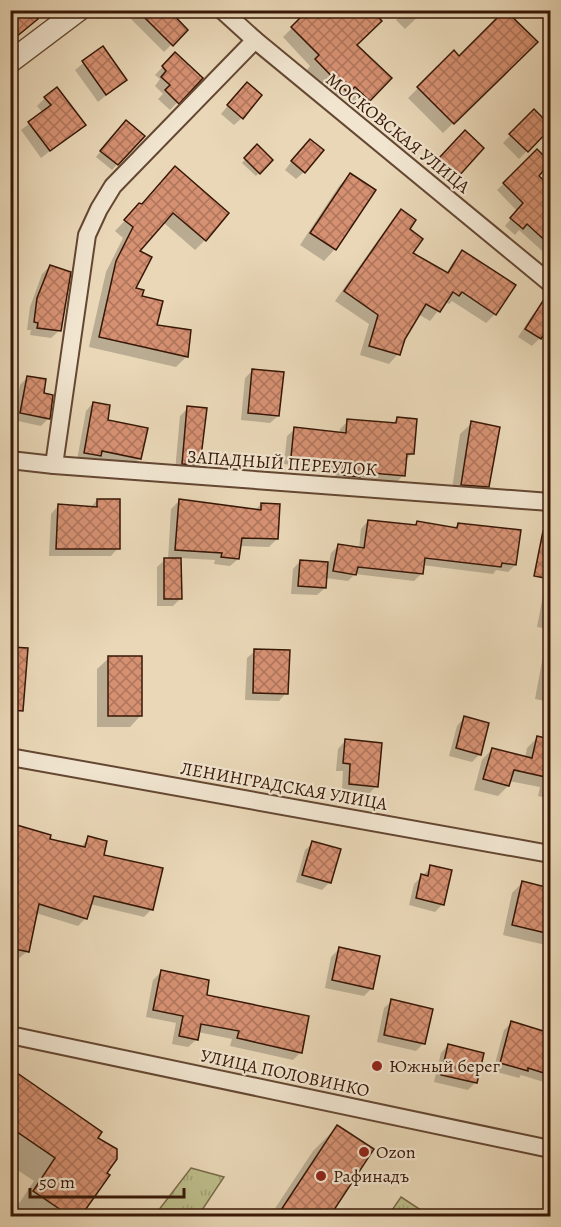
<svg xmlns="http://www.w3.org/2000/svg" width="561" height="1227" viewBox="0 0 561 1227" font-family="Alegreya,serif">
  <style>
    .park { fill: url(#park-tufts); stroke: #7a6a48; stroke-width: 1.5 }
    .shadow { fill: #0003 }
    .building { fill: url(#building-cross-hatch); stroke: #371706; stroke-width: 1.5 }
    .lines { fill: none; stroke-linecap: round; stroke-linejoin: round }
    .minor-casing { stroke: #644732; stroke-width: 20 }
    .tertiary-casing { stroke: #644732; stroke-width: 24 }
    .minor { stroke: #f1e5d0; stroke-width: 16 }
    .tertiary { stroke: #f1e5d0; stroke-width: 21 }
    .poi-dot { fill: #8f2418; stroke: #f1e5d0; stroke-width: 2 }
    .labels { text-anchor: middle; stroke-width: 4.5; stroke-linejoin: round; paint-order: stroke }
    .street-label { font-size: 18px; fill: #371706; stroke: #f1e5d0 }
    .poi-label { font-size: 18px; fill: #371706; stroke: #f1e5d0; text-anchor: start }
  </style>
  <defs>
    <pattern id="park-tufts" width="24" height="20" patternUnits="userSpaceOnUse" patternTransform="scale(1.5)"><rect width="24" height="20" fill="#bcbd8a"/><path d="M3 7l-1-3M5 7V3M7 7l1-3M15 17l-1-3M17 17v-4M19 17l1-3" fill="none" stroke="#a2a276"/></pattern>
    <pattern id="building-cross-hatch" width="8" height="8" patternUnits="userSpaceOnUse" patternTransform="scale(1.5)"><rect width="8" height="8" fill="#d69172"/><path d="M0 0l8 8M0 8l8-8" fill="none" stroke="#ae755c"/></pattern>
  </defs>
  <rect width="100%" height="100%" fill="#e9d7b7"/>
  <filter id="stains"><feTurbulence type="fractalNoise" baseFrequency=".00333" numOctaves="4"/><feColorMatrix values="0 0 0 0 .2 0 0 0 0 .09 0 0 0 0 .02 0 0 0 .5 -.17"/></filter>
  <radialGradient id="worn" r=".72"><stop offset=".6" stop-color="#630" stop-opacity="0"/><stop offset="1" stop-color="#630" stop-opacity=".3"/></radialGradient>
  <g class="park">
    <polygon points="191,1168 224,1177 198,1216 167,1216 158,1211"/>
    <polygon points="401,1197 430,1216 388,1216"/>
  </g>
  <g class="shadow">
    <polygon points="135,10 167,10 186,30 164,52 129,17"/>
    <polygon points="310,10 355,45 390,78 359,110 344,96 338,102 307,70 310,66 283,37"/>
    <polygon points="407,10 425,10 405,29 396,20"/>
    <polygon points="536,42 443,133 408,98 454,53 459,58"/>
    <polygon points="102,48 125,80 98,102 75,70"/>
    <polygon points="175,54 201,78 170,110 158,99 163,94 155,86 160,79 155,75"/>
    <polygon points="240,91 242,118 234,125 221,114"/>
    <polygon points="45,98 84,124 41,158 21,130 43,113 37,106"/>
    <polygon points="534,111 550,127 519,159 503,143"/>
    <polygon points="120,128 143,136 112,170 96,157"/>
    <polygon points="465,132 482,149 449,183 432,167"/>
    <polygon points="257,146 271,160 256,176 242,163"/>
    <polygon points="302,148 304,172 296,179 285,170"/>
    <polygon points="537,151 549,163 537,176 550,188 550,193 544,200 550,205 550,258 519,230 515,235 505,226 517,211 497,190"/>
    <polygon points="175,168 205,240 195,250 163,222 138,252 134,289 141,297 155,327 189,331 186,357 176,367 89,347 106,272 123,238 115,231"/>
    <polygon points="350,175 335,249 324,261 300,245 339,186"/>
    <polygon points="401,211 407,230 411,253 446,274 453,262 462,252 495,314 486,323 452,301 449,304 445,302 430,321 418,314 404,338 398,354 389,364 360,355 369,324 335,301 392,220"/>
    <polygon points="50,266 59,331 51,338 30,335 31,330 27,330 30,307 42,274"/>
    <polygon points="541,306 550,313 550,321 540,338 532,346 518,337 533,314"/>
    <polygon points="253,370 278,416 270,423 241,420 245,378"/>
    <polygon points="28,377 42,394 49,418 41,426 13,420 20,385"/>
    <polygon points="93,403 106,421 140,458 132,466 96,458 92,463 77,460 86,411"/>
    <polygon points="188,408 199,465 191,472 175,471 180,416"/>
    <polygon points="397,419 412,453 405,461 403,475 396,483 356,479 351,484 335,482 336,471 284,464 287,436 295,429 340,434 340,429 348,421 391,425"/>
    <polygon points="472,423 488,486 476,498 451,496 460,434"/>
    <polygon points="97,500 118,548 111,556 49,556 51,514 58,506 90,508"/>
    <polygon points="179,501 255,511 261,504 277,539 269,547 240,546 238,559 230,566 214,564 215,560 180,558 181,598 173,606 157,606 157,567 165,560 168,560 171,509"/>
    <polygon points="368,521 413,527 417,523 454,529 458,524 515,565 508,572 496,570 493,574 422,565 421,574 414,581 355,574 348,581 326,578 325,588 317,595 291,594 293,569 300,561 329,563 331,553 338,546 359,549 361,529"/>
    <polygon points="550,574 550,702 535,699 548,629 537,627 546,579"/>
    <polygon points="255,651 286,693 279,701 245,700 247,658"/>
    <polygon points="109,658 141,715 130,727 97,727 97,669"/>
    <polygon points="464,718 480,754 472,762 449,756 457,726"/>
    <polygon points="537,738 550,741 550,807 546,806 547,798 538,796 540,787 509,781 508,786 498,796 474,790 482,760 492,749 525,758 527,748"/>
    <polygon points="345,741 376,786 369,794 342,791 343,771 336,771 338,749"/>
    <polygon points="10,825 48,840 80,848 89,838 102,856 152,909 144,917 90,904 86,918 78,926 36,913 28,951 19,958 10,994"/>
    <polygon points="313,843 330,882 322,890 296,882 305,850"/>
    <polygon points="431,867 443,904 435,912 409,905 414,884"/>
    <polygon points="522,883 550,889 550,946 503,935 512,893"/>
    <polygon points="339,949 372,988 364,996 325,988 331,957"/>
    <polygon points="161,972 205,996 301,1052 293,1060 230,1046 232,1039 198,1032 196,1040 188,1047 172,1044 176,1023 146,1017 153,980"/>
    <polygon points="392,1001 424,1043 416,1051 377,1042 384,1008"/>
    <polygon points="511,1023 535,1037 550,1042 550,1084 521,1075 519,1078 493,1071 504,1030"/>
    <polygon points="448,1045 476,1082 468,1090 434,1082 441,1053"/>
    <polygon points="10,1069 96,1139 105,1174 108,1176 79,1216 16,1216 12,1214 34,1181 10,1165"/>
    <polygon points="337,1127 372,1150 328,1216 270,1216 313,1151"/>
  </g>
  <g class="building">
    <polygon points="10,10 31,10 38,19 10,42"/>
    <polygon points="137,10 169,10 188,30 173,46"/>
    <polygon points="308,10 372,10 382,21 357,45 392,78 370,101 355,87 348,93 315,59 319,55 291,27"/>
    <polygon points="505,10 538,42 454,124 417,87 454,50 459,56"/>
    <polygon points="103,46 127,80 106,95 82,61"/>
    <polygon points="175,52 203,78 179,104 165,90 170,85 161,77 166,71 162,66"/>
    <polygon points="247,82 262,95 243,119 227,105"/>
    <polygon points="57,87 86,125 50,151 28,122 51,105 44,97"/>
    <polygon points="534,109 550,125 550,129 528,152 509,134"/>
    <polygon points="126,120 145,136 118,165 100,151"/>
    <polygon points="465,130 484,148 458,177 439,158"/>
    <polygon points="310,139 324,150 305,173 291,161"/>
    <polygon points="257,144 273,160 260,174 244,158"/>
    <polygon points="537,149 550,162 539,176 550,186 550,245 527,224 523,229 510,218 523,203 503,183"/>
    <polygon points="175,166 229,213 206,241 173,213 140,251 152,257 136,288 144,290 142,296 163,301 157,325 191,330 188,357 99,337 116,261 133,227 124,220 139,203 142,204"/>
    <polygon points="350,173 376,190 336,250 310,233"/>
    <polygon points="401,209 416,220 410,229 423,239 413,253 448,273 462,250 516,285 496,315 462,292 459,296 453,292 440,312 426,304 405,339 400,355 369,346 378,315 344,291"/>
    <polygon points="50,265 71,272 61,331 37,328 38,323 34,322 37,298"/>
    <polygon points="548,293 550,293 550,324 541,339 525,329"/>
    <polygon points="252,369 284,372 279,416 248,413"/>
    <polygon points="27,376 46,379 44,393 53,395 50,419 20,413"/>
    <polygon points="93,402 110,405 108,420 148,428 141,459 102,451 101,456 84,453"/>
    <polygon points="187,406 207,408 200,465 182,464"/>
    <polygon points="397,417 417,419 414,454 407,454 405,476 361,472 360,477 342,475 343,463 291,457 294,427 346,433 347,419 396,423"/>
    <polygon points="471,421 500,427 489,487 461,485"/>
    <polygon points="97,499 120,499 120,549 56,549 58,504 97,507"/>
    <polygon points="179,499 261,510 261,503 280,504 278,539 242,538 239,559 221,557 222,553 175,550"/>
    <polygon points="368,520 416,525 417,521 457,528 458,523 521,530 516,565 502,563 501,567 425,558 423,574 358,567 356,575 333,571 338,544 364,548"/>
    <polygon points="543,531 550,532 550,579 534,576"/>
    <polygon points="164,558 181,558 182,599 164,599"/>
    <polygon points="300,560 328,562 326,588 298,586"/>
    <polygon points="10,647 28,648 23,711 10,710"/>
    <polygon points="254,649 290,650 288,694 253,693"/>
    <rect x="108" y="656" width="34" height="60"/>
    <polygon points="464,716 489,723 481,755 456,748"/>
    <polygon points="537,736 550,739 550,778 514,770 509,786 483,779 492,748 532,758"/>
    <polygon points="345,739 382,743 378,787 349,784 350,764 343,763"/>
    <polygon points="10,823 51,835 50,839 85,847 88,836 107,841 104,855 163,868 153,910 94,896 87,919 39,904 29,952 10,948"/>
    <polygon points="312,841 341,849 331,883 302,875"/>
    <polygon points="430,865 452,870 444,905 416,898 421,874 428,876"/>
    <polygon points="522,881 550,888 550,934 512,925"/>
    <polygon points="339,947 380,956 373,989 332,980"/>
    <polygon points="161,970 209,980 207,995 309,1016 302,1053 237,1038 239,1031 201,1024 198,1040 179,1036 183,1016 153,1010"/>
    <polygon points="391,999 433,1009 425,1044 384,1035"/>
    <polygon points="511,1021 550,1033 550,1075 528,1068 528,1071 500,1063"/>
    <polygon points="448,1044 484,1053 477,1083 441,1075"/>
    <polygon points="10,1068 102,1132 98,1138 117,1149 117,1159 107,1173 110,1175 81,1216 70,1216 33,1191 55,1158 10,1127"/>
    <polygon points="337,1125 374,1149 330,1216 277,1216"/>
  </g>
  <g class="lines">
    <g class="minor-casing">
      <g id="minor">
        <polyline points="222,10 255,40 550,283"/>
        <polyline points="10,460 54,465 550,502"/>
        <polyline points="54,465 87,235 99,209 113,186 255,40"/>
        <polyline points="10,757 550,854"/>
        <polyline points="10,1035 550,1149"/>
      </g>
    </g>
    <g class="tertiary-casing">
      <polyline id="tertiary" points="10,62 79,10"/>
    </g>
    <use href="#minor" class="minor"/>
    <use href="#tertiary" class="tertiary"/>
  </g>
  <g class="poi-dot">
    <circle cx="377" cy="1066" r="6"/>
    <circle cx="364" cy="1152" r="6"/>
    <circle cx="321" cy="1176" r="6"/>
  </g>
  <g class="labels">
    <g class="street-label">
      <text transform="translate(398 133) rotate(39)" y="6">МОСКОВСКАЯ УЛИЦА</text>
      <text transform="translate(282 463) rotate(4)" y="6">ЗАПАДНЫЙ ПЕРЕУЛОК</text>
      <text transform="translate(284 786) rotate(10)" y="6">ЛЕНИНГРАДСКАЯ УЛИЦА</text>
      <text transform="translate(285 1073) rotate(12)" y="6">УЛИЦА ПОЛОВИНКО</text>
    </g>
    <g class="poi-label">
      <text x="389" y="1072">Южный берег</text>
      <text x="376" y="1158">Ozon</text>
      <text x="333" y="1182">Рафинадъ</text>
    </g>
  </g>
  <rect width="561" height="1227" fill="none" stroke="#e9d7b7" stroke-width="36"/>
  <rect x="12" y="12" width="537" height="1203" fill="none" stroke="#371706" stroke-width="3"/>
  <rect x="18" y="18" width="525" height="1191" fill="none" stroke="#371706" stroke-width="1.5"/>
  <path d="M30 1188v9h154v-9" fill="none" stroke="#371706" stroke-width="3"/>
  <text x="39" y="1188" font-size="18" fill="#371706" stroke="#f1e5d0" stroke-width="4.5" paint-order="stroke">50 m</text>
  <rect width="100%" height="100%" filter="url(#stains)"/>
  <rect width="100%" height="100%" fill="url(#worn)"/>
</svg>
